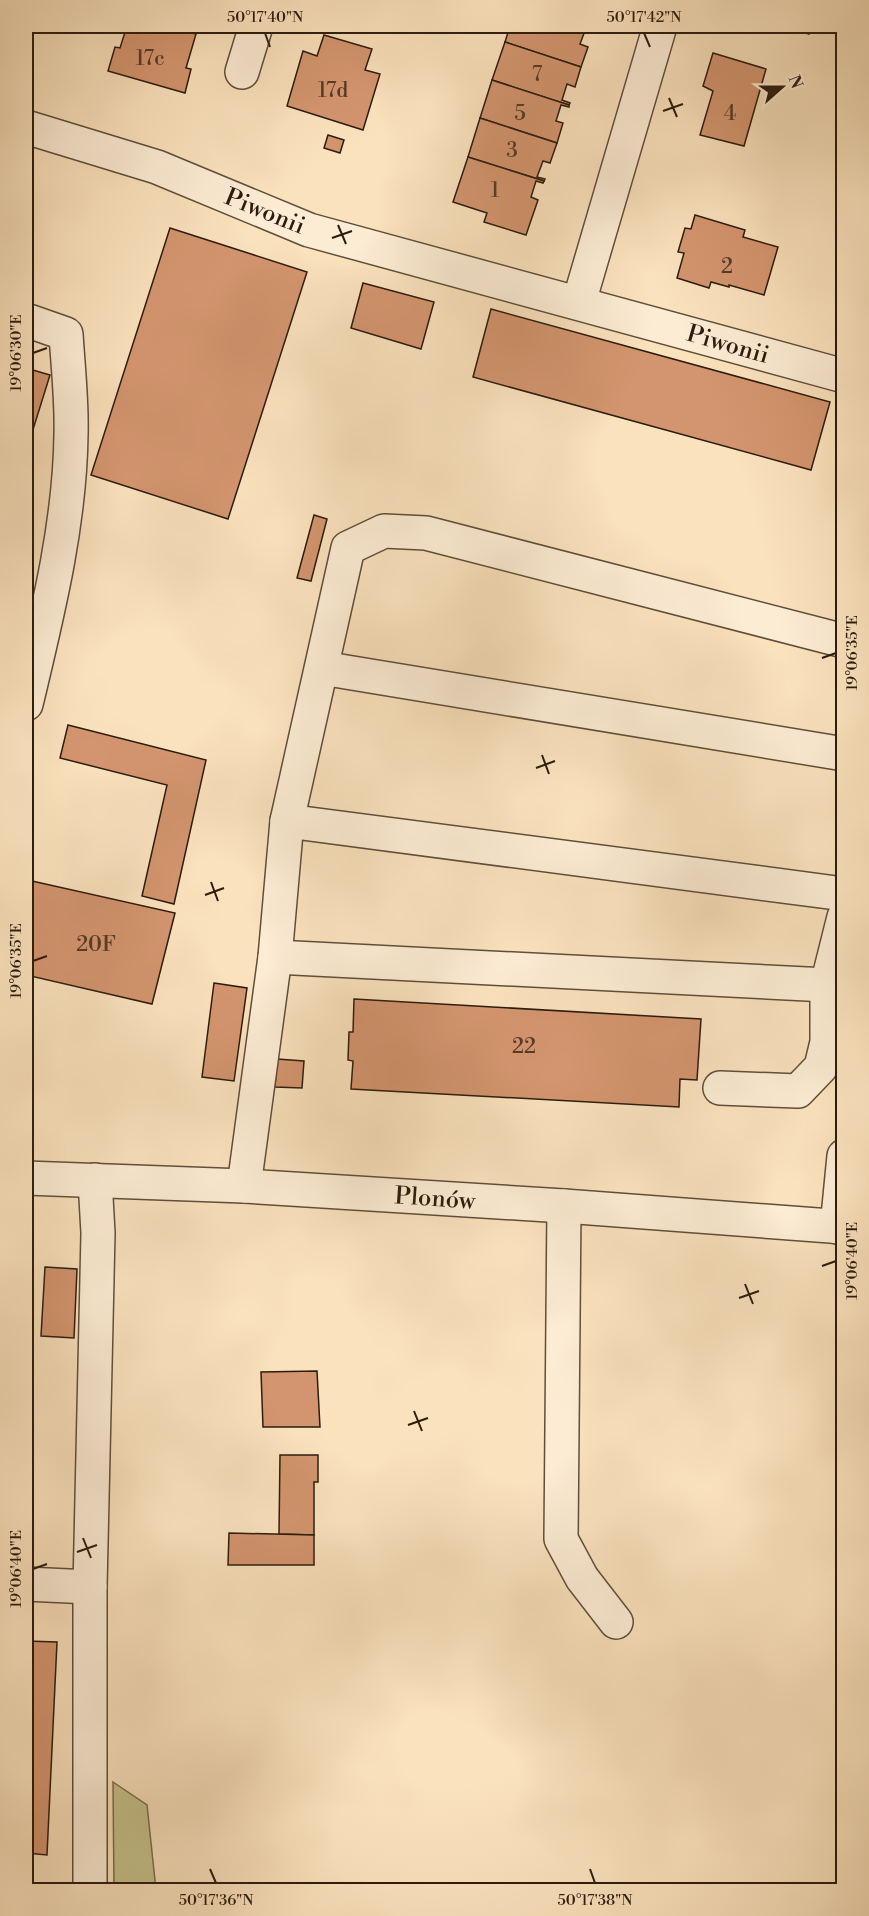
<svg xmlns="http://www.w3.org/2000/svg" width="869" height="1916" viewBox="0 0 869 1916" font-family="'Libre Bodoni',serif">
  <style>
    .green { fill: #c5c18c; stroke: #786e4c; stroke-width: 1.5 }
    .building { fill: #d3956f; stroke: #2c1c0d; stroke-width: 1.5 }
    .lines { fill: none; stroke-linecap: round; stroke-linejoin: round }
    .minor-casing { stroke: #604e39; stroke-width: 36 }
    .minor { stroke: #fcecd4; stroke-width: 33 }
    .ticks { fill: none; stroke: #2c1c0d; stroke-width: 2 }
    .labels { text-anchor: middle; stroke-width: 4.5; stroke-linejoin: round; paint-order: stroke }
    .number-label { font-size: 21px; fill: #563a26 }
    .street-label { font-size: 24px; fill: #2c1c0d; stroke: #fcecd4 }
    .neatline { fill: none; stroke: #2c1c0d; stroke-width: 2 }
    .ticks-label { font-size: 15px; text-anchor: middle; fill: #2c1c0d }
  </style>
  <rect width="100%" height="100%" fill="#fae2bd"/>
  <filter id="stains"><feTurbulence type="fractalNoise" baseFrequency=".00333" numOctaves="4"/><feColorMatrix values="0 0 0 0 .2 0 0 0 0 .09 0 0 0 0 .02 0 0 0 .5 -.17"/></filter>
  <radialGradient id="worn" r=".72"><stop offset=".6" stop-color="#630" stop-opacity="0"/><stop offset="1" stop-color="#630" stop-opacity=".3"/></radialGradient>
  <polygon class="green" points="113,1782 147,1805 156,1890 114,1890"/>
  <g class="building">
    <polygon points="127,26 165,26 196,34 186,68 191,69 185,93 108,71 115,47 120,48"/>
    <polygon points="510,26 585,26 594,28 593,31 586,28 580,44 588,47 581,67 505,42"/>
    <polygon points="783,26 812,26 809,34"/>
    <polygon points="324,35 372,49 365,70 380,74 363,130 287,106 303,51 317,56"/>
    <polygon points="505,42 581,67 575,87 567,84 562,100 570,103 569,105 492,80"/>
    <polygon points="713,53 766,69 744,146 700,135 713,91 703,86"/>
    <polygon points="492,80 569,105 569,107 561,105 556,121 563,123 557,143 480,118"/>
    <polygon points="480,118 557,143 550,163 543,161 537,177 545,179 544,181 468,157"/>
    <polygon points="328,135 344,140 340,153 324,148"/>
    <polygon points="468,157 544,181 543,183 536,181 531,197 538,200 526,235 484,222 487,213 453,202"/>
    <polygon points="695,215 745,230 743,237 778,247 764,295 729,285 729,287 711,282 709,288 677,278 684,253 678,252 685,228 691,229"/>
    <polygon points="170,228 307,272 228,519 91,475"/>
    <polygon points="363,283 434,302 421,349 351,328"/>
    <polygon points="491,309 830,402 811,470 473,377"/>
    <polygon points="26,368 50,375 31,436 26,434"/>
    <polygon points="314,515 327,519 311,581 297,578"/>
    <polygon points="68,725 206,760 174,904 142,896 167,785 60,758"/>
    <polygon points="32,881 175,913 152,1004 26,975 26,910"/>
    <polygon points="214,983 247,988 234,1081 202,1077"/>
    <polygon points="354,999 701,1019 697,1080 680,1079 679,1107 351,1089 353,1061 348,1060 349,1032 353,1032"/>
    <polygon points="277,1059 304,1061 302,1088 275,1087"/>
    <polygon points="45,1267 77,1269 74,1338 41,1336"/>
    <polygon points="317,1371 320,1427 263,1427 261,1372"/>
    <polygon points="280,1455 318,1455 318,1482 314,1482 314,1535 279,1534"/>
    <polygon points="229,1533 314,1535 314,1565 228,1565"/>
    <polygon points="26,1641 57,1642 47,1855 26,1853"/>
  </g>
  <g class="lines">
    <g class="minor-casing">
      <g id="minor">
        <polyline points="242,72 256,26"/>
        <polyline points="26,127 157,167 309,230 844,376"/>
        <polyline points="579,302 660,26"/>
        <path d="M26,320L66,334C68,367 72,401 71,434C70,525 47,616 26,704"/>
        <polyline points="322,668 844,754"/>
        <polyline points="287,821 844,894"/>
        <polyline points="275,957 827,985"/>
        <polyline points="720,1088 798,1091 821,1067 827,1042 827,985 844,917"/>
        <polyline points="26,1178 244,1186 564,1206 844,1227"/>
        <polyline points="244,1186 275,957 287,821 348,548 384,531 426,533 844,641"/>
        <polyline points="564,1206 561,1539 582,1578 616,1622"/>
        <polyline points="837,1227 844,1156"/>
        <polyline points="26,1584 90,1587"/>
        <polyline points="90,1890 90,1587 98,1233 95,1180"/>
      </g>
    </g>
    <use href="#minor" class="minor"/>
  </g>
  <path class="ticks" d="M265,33L270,47M644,33L650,47M669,98L677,117M663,111L683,104M338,225L346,244M332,238L352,231M33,353L47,348M822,658L836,653M542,755L549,774M536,768L555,761M211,882L218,901M205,895L224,888M33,961L47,956M822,1266L836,1261M745,1284L753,1304M739,1298L759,1291M414,1411L422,1431M408,1425L428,1418M83,1538L91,1558M77,1552L97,1545M33,1569L47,1564M210,1869L216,1883M590,1869L595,1883"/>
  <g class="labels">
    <g class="number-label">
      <text x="150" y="65">17c</text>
      <text x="537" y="81">7</text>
      <text x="333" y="97">17d</text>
      <text x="520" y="120">5</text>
      <text x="730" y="120">4</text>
      <text x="512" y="157">3</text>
      <text x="495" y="197">1</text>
      <text x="727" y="273">2</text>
      <text x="96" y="951">20F</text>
      <text x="524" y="1053">22</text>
    </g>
    <g class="street-label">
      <text transform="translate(265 211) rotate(22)" y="8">Piwonii</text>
      <text transform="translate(728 344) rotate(16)" y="8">Piwonii</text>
      <text transform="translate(435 1198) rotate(4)" y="8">Plonów</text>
    </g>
  </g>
  <rect width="869" height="1916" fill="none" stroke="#fae2bd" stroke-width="66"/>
  <g transform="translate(782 87) rotate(69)" stroke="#fcecd4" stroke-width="4.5" paint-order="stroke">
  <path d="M0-4.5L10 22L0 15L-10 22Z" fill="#2c1c0d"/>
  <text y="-9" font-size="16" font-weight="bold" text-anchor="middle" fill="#2c1c0d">N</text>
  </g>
  <rect x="33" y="33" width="803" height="1850" class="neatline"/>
  <g class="ticks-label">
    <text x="265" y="22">50°17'40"N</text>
    <text x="644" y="22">50°17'42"N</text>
    <text transform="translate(16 353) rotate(-90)" y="5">19°06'30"E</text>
    <text transform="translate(852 653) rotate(-90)" y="5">19°06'35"E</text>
    <text transform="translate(16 961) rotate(-90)" y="5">19°06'35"E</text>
    <text transform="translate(852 1261) rotate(-90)" y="5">19°06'40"E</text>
    <text transform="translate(16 1569) rotate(-90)" y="5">19°06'40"E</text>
    <text x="216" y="1905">50°17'36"N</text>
    <text x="595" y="1905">50°17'38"N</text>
  </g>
  <rect width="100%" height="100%" filter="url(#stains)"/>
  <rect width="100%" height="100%" fill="url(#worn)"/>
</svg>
